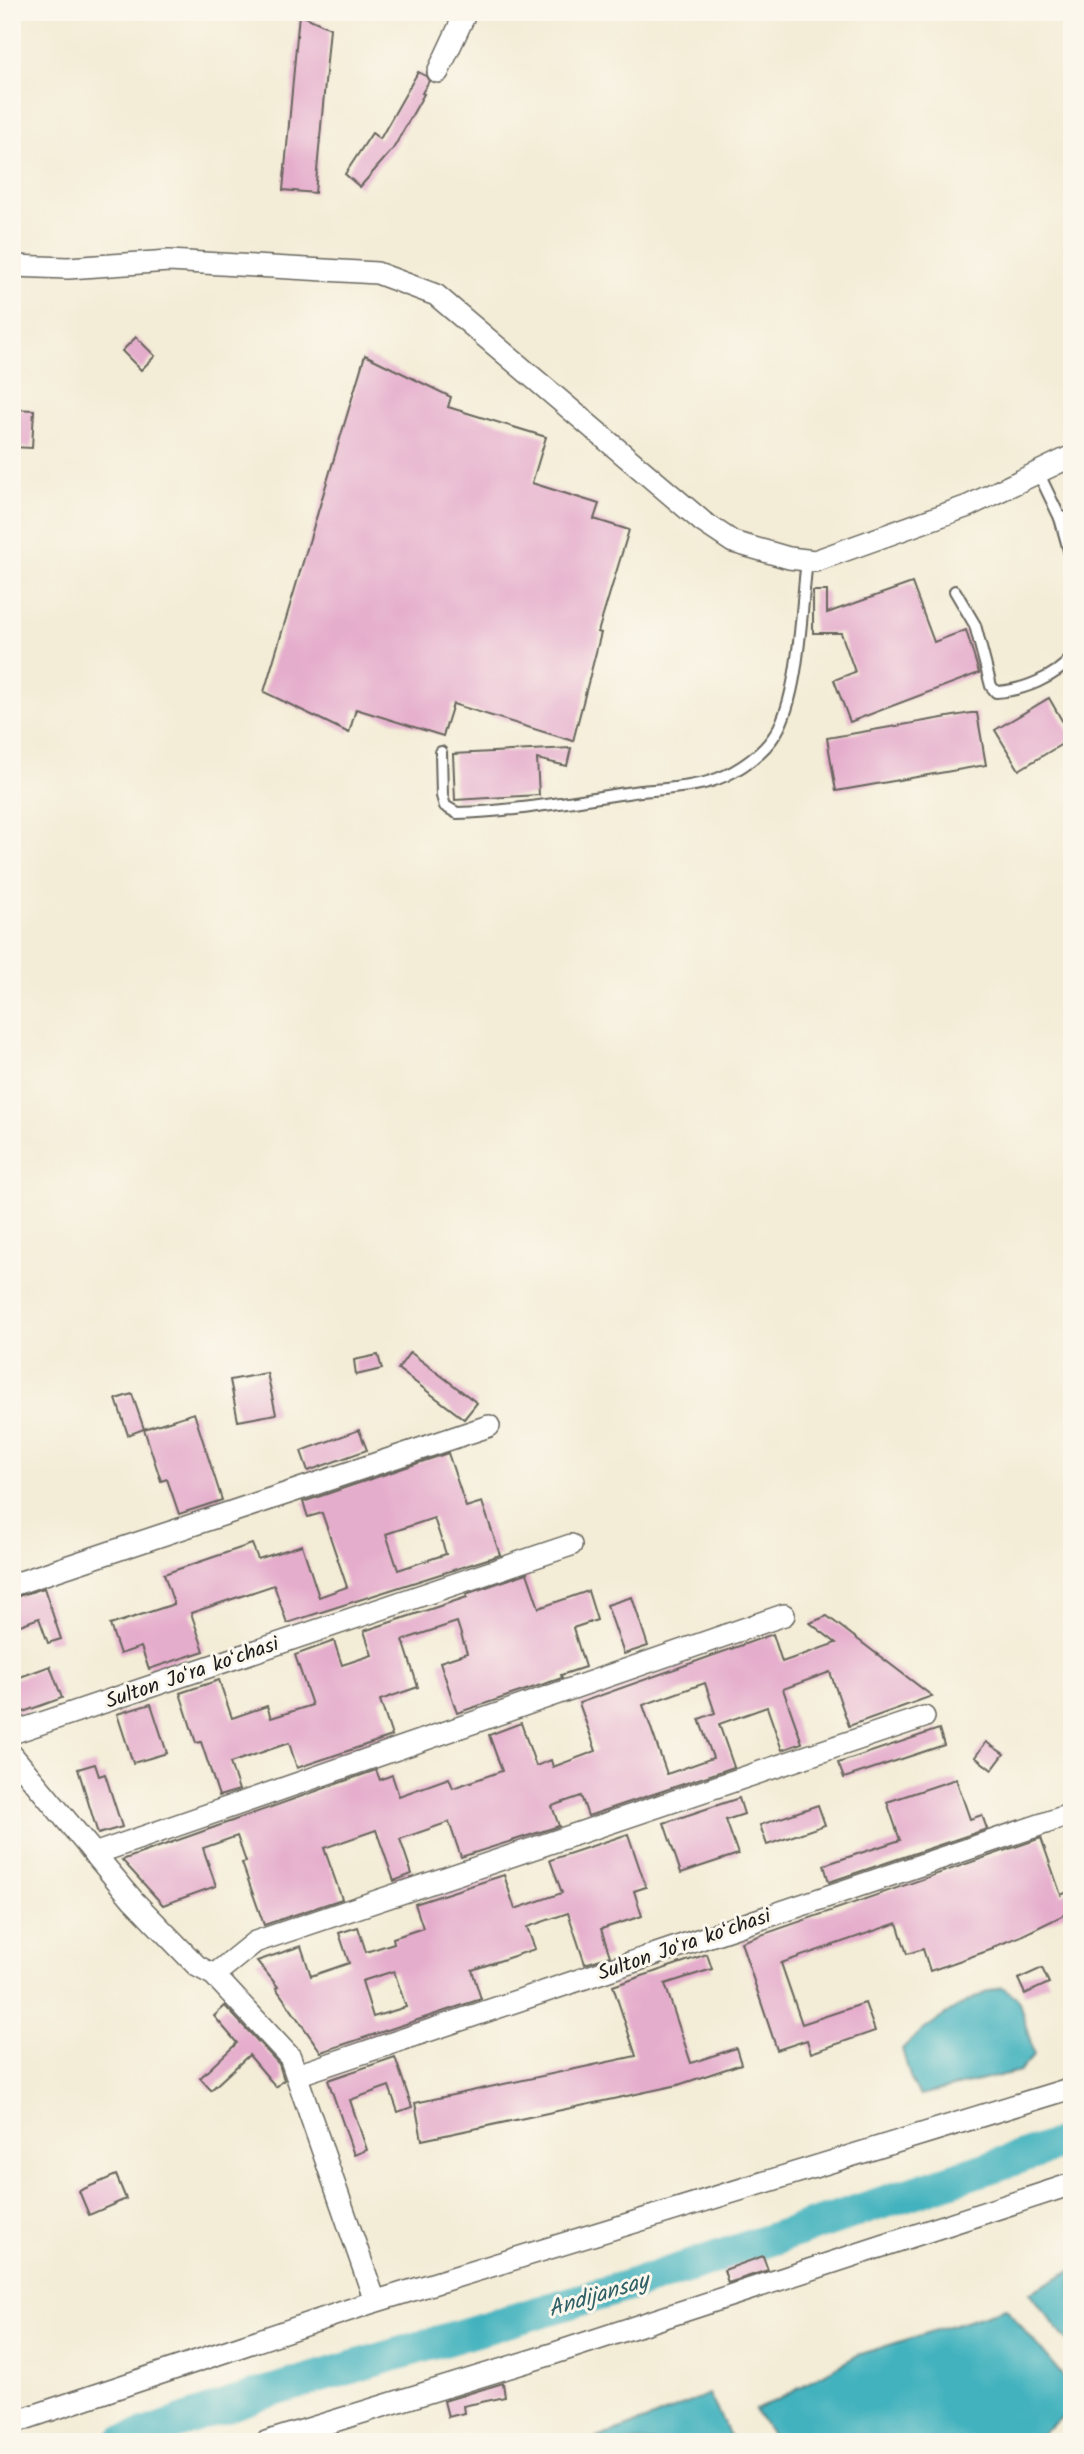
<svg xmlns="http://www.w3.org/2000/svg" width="1084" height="2454" viewBox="0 0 1084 2454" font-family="Kalam,sans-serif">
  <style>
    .water { fill: #43b2be; stroke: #30676d; stroke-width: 2 }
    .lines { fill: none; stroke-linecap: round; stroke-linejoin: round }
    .river { stroke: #43b2be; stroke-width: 33 }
    .building { fill: #e5adcc; fill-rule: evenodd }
    .lane-casing { stroke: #67655d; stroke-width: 14 }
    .street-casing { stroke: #67655d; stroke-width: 24 }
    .lane { stroke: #fff; stroke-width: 10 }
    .street { stroke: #fff; stroke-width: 21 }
    .labels { text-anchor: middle; stroke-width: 6; stroke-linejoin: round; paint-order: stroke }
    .street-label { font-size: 21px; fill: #1c1c1c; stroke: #fbf7ec }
    .water-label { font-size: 23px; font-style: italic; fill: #2e6065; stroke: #fbf7ec }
  </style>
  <rect width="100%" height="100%" fill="#fbf7ec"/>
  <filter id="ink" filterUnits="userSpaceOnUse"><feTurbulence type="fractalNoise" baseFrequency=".0143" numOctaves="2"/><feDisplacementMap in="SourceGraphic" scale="14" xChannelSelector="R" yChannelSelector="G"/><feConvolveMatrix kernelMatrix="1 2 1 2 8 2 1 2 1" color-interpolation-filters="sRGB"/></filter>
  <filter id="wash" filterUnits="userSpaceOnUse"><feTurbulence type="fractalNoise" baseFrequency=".00686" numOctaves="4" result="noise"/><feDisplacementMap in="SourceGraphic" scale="28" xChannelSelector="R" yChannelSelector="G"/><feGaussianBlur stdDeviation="1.57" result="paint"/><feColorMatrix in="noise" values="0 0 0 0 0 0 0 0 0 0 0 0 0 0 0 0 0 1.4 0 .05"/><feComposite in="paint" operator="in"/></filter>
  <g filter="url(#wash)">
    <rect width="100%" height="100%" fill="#f3ecd6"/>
    <g class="water">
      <path d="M1002,1987L1018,1998L1034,2055L1020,2071L920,2095L911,2080L902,2049C923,2027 972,1995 1002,1987Z"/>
      <polygon points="1072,2270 1072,2348 1030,2292"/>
      <polygon points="1006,2308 1072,2387 1072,2410 1029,2442 776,2442 755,2410 777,2400 858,2355"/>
      <polygon points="709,2394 733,2442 585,2442 653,2418"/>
    </g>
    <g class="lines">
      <polyline class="river" points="122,2442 255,2396 651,2279 1072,2140"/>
    </g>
    <g id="blocks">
      <g class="building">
        <polygon points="299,14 330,28 315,193 283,190"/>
        <polygon points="418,72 426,76 429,81 422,93 424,94 393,149 360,187 345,174 372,133 380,139"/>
        <polygon points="136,337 155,356 141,370 122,351"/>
        <polygon points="365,355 451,397 448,407 546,437 532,483 599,504 594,519 629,530 598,632 601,633 573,741 453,704 443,736 356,709 349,733 264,692"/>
        <polygon points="12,409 34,410 32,448 12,447"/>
        <polygon points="912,583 934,642 966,630 979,673 850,722 834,680 855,672 841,633 813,633 813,591 827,591 827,613"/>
        <polygon points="1049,698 1072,738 1019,770 995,730"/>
        <polygon points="971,713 977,713 986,765 836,791 827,738"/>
        <polygon points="571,748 567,766 537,759 539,795 455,800 453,754"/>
        <polygon points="410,1352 477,1403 464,1419 398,1369"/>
        <polygon points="378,1355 382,1369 356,1375 354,1360"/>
        <polygon points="267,1373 276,1414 238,1421 230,1380"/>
        <polygon points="132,1394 144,1429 128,1435 116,1399"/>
        <polygon points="194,1413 222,1500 179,1514 167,1479 161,1481 144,1429"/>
        <polygon points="359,1430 367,1450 308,1471 301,1451"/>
        <path d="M448,1453L466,1507L482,1502L500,1555L287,1623L274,1585L191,1613L204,1651L149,1669L141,1647L120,1654L110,1625L174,1604L164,1574L252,1544L258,1559L302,1545L319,1597L347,1587L322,1513L308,1517L303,1502ZM434,1518L446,1554L398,1570L386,1534Z"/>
        <polygon points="527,1573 539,1608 588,1591 597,1620 573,1628 585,1667 561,1675 562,1678 457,1713 440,1662 467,1653 457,1622 403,1640 418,1687 380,1700 392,1736 297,1768 289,1743 230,1763 239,1790 219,1796 201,1742 196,1743 180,1693 219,1680 232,1718 267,1706 271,1718 312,1705 295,1655 334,1641 342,1665 372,1655 364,1631 467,1597 466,1594"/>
        <polygon points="44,1588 61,1639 48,1643 39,1618 12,1628 12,1598"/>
        <polygon points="632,1597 648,1646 624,1654 607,1605"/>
        <path d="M827,1616L932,1696L849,1726L830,1672L783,1689L802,1743L782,1750L767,1707L719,1724L734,1767L588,1816L581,1796L552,1806L559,1826L461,1857L449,1822L400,1839L412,1874L394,1881L376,1830L324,1848L342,1899L264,1925L242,1863L246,1862L237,1836L203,1848L216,1886L163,1905L122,1860L376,1770L380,1780L392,1775L399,1796L449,1778L453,1788L502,1771L489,1735L521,1723L536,1766L551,1760L553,1767L596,1751L579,1703L773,1634L782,1662L836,1643L810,1623ZM705,1683L715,1713L699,1719L713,1758L667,1774L643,1705Z"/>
        <polygon points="50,1666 62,1698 12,1716 12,1680"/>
        <polygon points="151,1704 167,1753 133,1763 117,1714"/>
        <polygon points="939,1729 944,1745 844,1778 838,1763"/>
        <polygon points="986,1742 1004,1754 992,1770 975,1757"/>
        <polygon points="95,1764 99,1776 105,1774 122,1827 98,1834 78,1769"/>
        <polygon points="956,1779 970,1819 982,1815 987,1829 829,1882 824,1865 900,1840 887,1802"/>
        <polygon points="739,1798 744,1814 726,1820 738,1854 681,1873 664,1823"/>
        <polygon points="818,1805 825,1825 767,1845 760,1825"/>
        <path d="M628,1834L646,1887L634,1891L642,1916L601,1929L610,1956L585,1964L568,1913L527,1927L535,1949L472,1970L481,1999L321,2052L276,1988L278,1987L257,1961L301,1946L311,1976L349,1963L339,1933L358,1927L366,1952L394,1943L393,1938L423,1928L415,1904L504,1875L515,1909L562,1893L550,1860ZM394,1971L406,2007L373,2017L362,1981Z"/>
        <polygon points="1041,1838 1061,1895 1072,1890 1072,1911 1021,1936 993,1947 993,1949 930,1971 923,1949 907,1954 897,1923 781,1963 802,2024 865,2003 875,2031 811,2053 807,2040 777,2050 741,1942"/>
        <polygon points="707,1954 712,1969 665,1984 691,2063 736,2048 741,2064 678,2085 422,2140 415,2103 636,2056 613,1986"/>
        <polygon points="1042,1968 1049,1983 1025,1994 1018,1979"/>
        <polygon points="225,2006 279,2064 284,2080 276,2087 249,2055 211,2090 200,2078 237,2043 214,2016"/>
        <polygon points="395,2057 412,2107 398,2112 389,2086 350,2100 367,2150 354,2155 328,2080"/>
        <polygon points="116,2175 126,2199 89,2215 79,2191"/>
        <polygon points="763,2256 768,2270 728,2283 724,2270"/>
        <polygon points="503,2383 505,2397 463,2406 464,2413 448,2417 444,2401"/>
      </g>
    </g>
  </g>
  <g filter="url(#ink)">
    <use href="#blocks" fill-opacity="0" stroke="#67655d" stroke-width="2"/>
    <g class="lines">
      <g class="lane-casing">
        <g id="lane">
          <polyline points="1038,472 1060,518 1072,517"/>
          <polyline points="1060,518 1072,561"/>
          <path d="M955,591L975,625L991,686L996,692C1022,691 1056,677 1072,657"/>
          <path d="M441,752L442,796L445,806L457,813C512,812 578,800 633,792C659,789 694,788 717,779C739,771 764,753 776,733C800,693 801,607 807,560"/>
        </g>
      </g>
      <g class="street-casing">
        <g id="street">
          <polyline points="438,72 466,12"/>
          <polyline points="12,266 68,268 169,261 377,273 436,295 703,522 733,542 789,558 815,561 968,506 1072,456"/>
          <polyline points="12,1585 489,1426"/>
          <polyline points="12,1733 571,1545"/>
          <polyline points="12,1755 133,1900 197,1966 214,1975 290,2057 375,2301"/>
          <polyline points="94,1854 784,1615"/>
          <polyline points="214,1975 255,1942 924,1717"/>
          <polyline points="297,2075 1072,1814"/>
          <polyline points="12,2423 367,2304 1072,2088"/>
          <polyline points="266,2442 552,2354 1072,2184"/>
        </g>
      </g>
      <use href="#lane" class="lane"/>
      <use href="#street" class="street"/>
    </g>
  </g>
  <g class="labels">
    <g class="street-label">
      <text transform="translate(192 1672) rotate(-19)" y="7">Sulton Joʻra koʻchasi</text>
      <text transform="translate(684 1944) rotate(-19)" y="7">Sulton Joʻra koʻchasi</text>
    </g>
    <g class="water-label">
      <text transform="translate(598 2294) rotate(-17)" y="8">Andijansay</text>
    </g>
  </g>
  <rect width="1084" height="2454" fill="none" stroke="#fbf7ec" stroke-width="42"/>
</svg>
